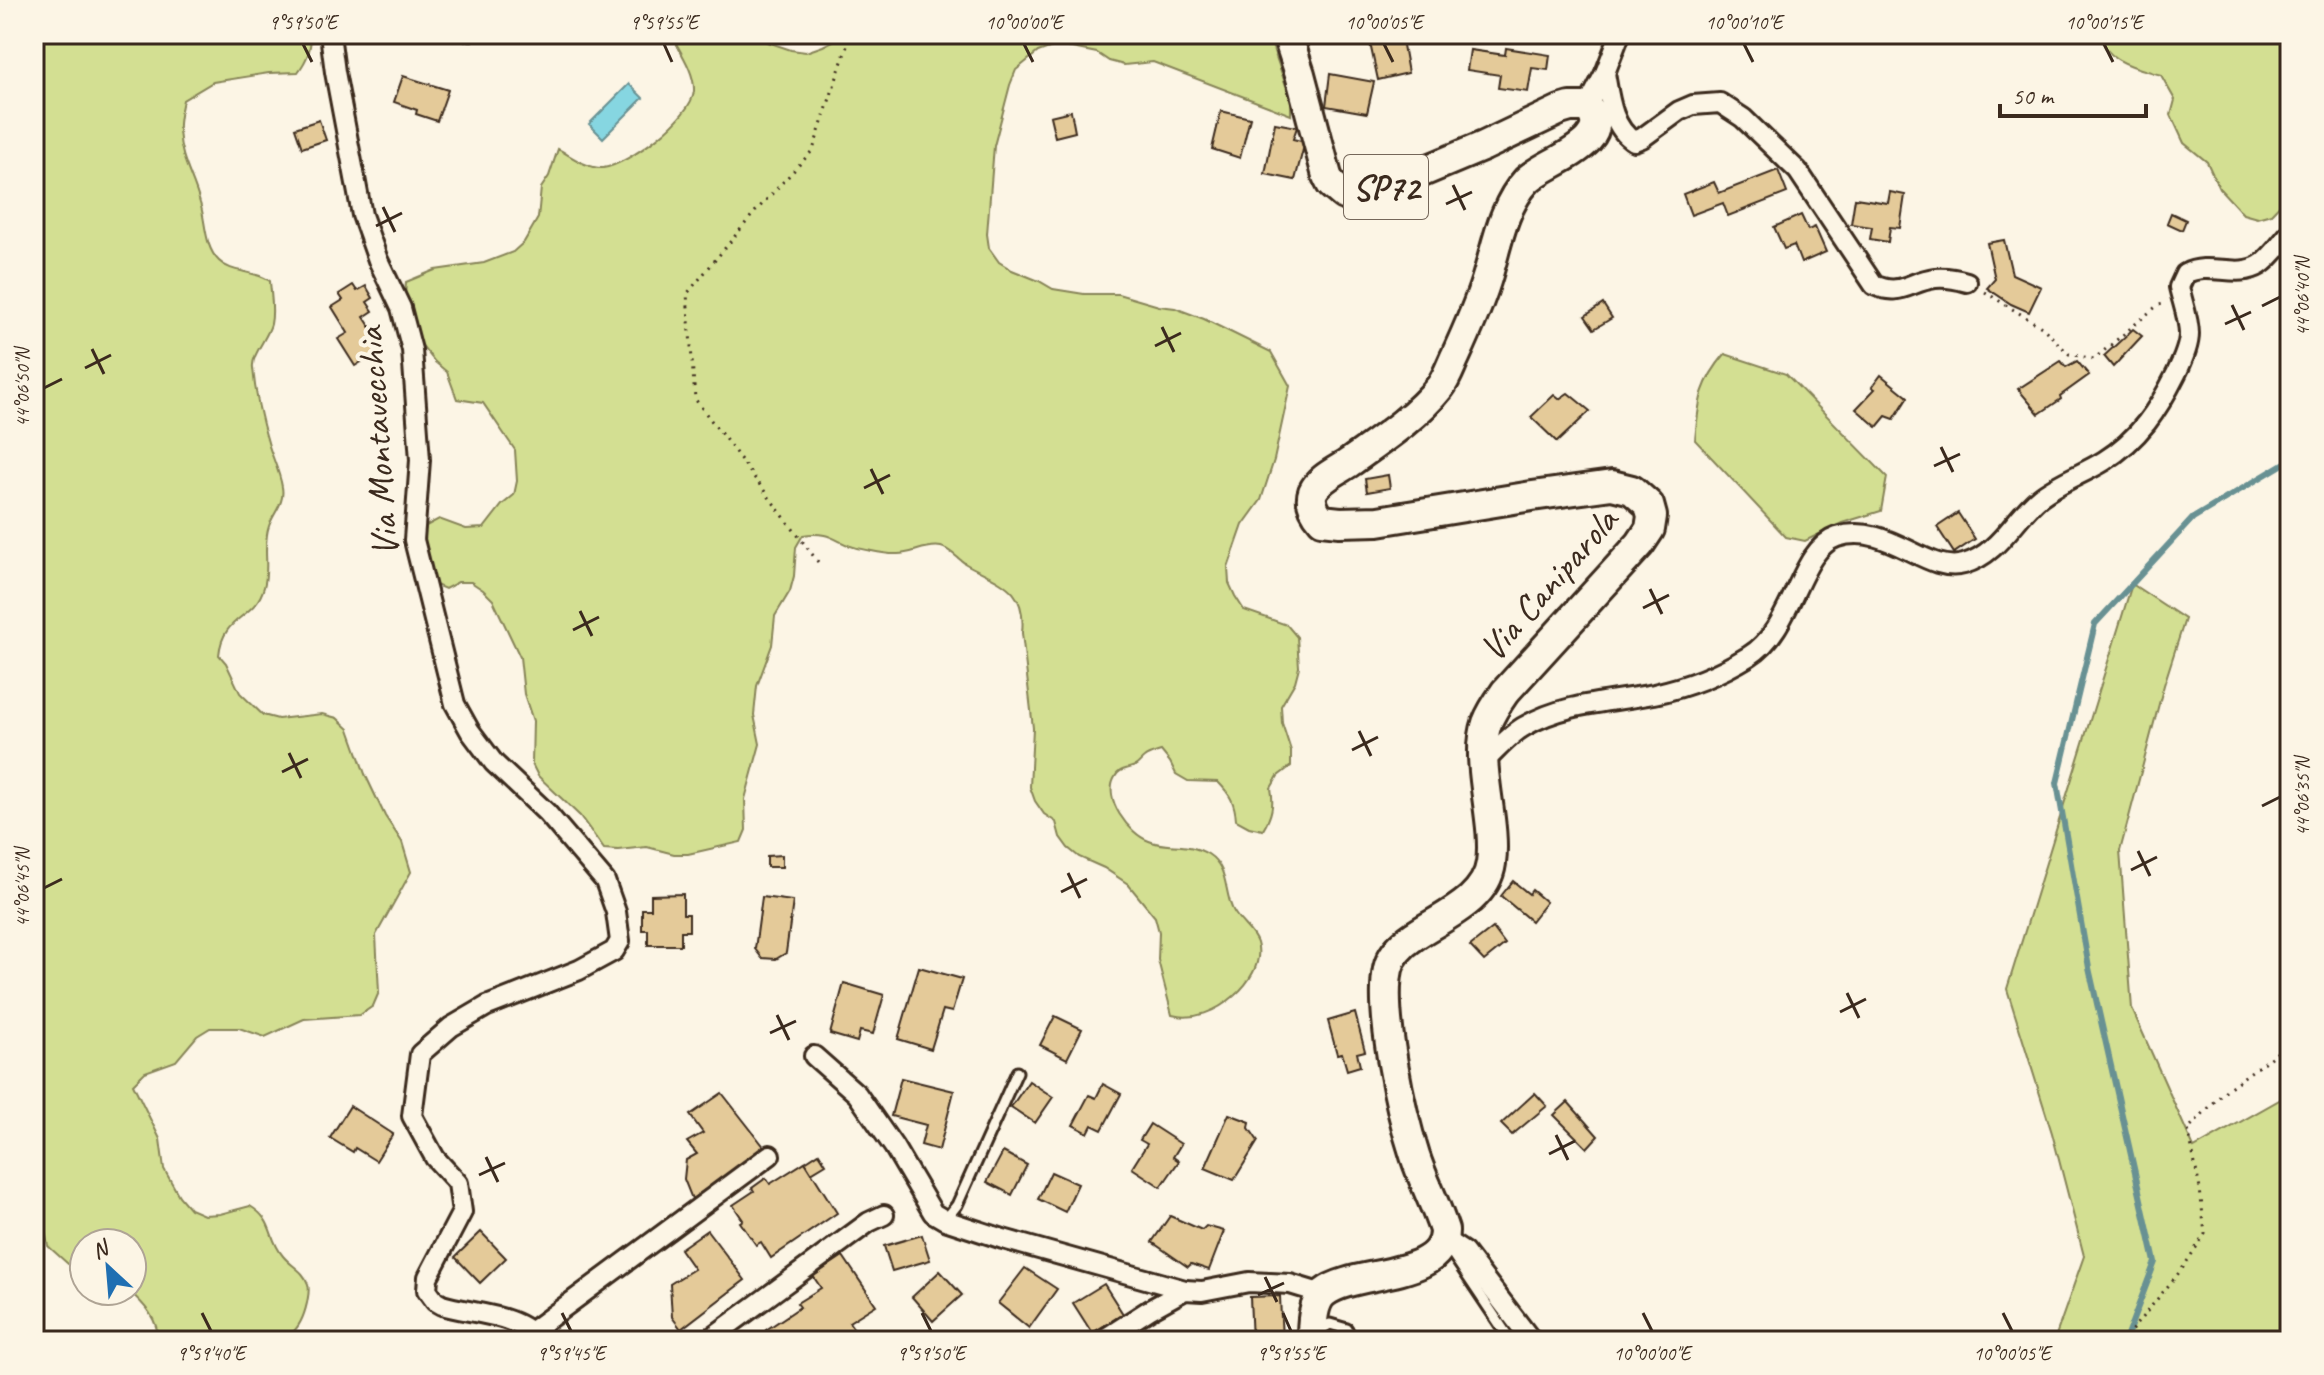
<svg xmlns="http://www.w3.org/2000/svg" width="2324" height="1375" viewBox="0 0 2324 1375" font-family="Caveat,sans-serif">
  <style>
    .green { fill: #d3df92; stroke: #878458; stroke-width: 2 }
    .water { fill: #86d6e1; stroke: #689193; stroke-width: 2 }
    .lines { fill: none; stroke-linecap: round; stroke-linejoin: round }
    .stream { stroke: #689193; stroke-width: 6 }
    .building { fill: #e4ca99; stroke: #3b2a1e; stroke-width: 2 }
    .lane-casing { stroke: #3b2a1e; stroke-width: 15 }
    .street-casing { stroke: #3b2a1e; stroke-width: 24 }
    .primary-casing { stroke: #3b2a1e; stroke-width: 34 }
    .path { stroke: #3b2a1e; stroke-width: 3; stroke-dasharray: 2 6; stroke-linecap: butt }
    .lane { stroke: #fcf5e5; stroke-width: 9 }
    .street { stroke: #fcf5e5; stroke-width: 18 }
    .primary { stroke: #fcf5e5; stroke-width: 28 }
    .ticks { fill: none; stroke: #3b2a1e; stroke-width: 3 }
    .labels { text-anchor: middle; stroke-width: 8; stroke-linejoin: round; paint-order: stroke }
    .shield { fill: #fcf5e5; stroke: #75675a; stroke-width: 2 }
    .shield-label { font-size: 36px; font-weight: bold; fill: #3b2a1e }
    .street-label { font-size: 38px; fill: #3b2a1e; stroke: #fcf5e5 }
    .neatline { fill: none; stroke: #3b2a1e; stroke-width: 3 }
    .ticks-label { font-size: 20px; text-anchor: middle; fill: #3b2a1e }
  </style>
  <rect width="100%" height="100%" fill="#fcf5e5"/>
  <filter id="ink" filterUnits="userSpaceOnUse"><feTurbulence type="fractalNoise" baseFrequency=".0125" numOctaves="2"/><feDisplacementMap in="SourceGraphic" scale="16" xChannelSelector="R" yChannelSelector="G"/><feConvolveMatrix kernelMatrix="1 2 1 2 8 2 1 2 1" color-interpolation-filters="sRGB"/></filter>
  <g filter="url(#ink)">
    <g class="green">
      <path d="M34,34H311C311,50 307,60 298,72L269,73L213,82L183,100C181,110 178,121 179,131C181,162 193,176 200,203C206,221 204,247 219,261C232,274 252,269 270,281C271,295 274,310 271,324C268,337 251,356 253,368C255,392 262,423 269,446C273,459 280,473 282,487C285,503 274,512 269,526C262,546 270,567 264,587C255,620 223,614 219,655L226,663L240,693L263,715L278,719L322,714L337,718L349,729L365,774L385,816L402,842L411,872L376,935L379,992L373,1006L360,1015L304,1019L265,1037L239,1028H210L197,1036L176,1061L145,1072L133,1084L160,1139L164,1169L179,1196L190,1209L204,1215L220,1214L250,1206C275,1221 267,1237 283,1256C292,1267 304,1271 308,1284C310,1291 308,1296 307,1303C301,1330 288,1345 259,1337L251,1341H159C157,1318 145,1305 129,1291H132V1243H84V1273L68,1264L48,1246L42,1216L34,1154Z"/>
      <path d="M671,34H744L791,50L806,52L823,46L846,34H1268L1291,100V115L1153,62L1124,65L1109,61L1097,53L1067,47H1052L1038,52L1016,70L1010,85L994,146L987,234L989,248L999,262L1012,270L1039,281L1053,289L1084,294H1118L1159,306L1175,308L1204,319L1271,352L1290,386L1274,460L1261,500L1243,525L1228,568L1229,583L1235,596L1244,610L1287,625L1297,637L1299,667L1295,682L1281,706L1282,723L1291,751V766L1278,776L1271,788C1274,805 1272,815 1263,830L1249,827L1236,820C1235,803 1230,794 1218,782L1188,781L1176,774L1170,762L1161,751C1155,753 1149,754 1144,758C1141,760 1138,765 1135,766C1126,770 1120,768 1115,777C1102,798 1129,834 1149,841C1167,849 1187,841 1208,854C1228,867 1224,889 1232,908C1237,921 1253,930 1257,943C1263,963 1248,984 1234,996C1217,1011 1194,1021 1172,1015L1158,960L1159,932L1155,917L1128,884L1104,868L1079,857L1068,848L1060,837L1056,822L1044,814L1035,801L1030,787L1033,728L1022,633C1027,587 1000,583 966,564C958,559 950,549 941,547C927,544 912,554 898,554C887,555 873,551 862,549C837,545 833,530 803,535L796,547L794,576L790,591L775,616L772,645L757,686L754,715L760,744L745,799L746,830L741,842L688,854H674L647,847L618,850L604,849L580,816L538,776L532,764L533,721L524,694L520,657L493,600L483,590L471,582H458L445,589L431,583L423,541L426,526L439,519L466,529L484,528L502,505L514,495L517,481L515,450L483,403L457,399L447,372L435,362L417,339L405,297L406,282L435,270L484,263L513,252L524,242L538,218L541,188L549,176L558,149C571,156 588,169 603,168C628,165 692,117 694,91C695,72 679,50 671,34Z"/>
      <path d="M2101,34H2290V194L2271,214L2257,218L2243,214L2219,188L2207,162L2184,143L2171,115L2175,100L2161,75C2139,68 2103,62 2101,34Z"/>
      <path d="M1725,354L1786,374L1887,477L1881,511L1842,523L1805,541L1786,537L1695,440C1699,402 1699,385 1725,354Z"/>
      <polygon points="2132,584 2185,619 2164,685 2120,851 2132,1009 2194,1148 2290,1094 2290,1341 2054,1341 2084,1256 2052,1133 2007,989"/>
    </g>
    <polygon class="water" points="629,84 643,98 603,138 589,124"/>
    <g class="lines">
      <polyline class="stream" points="2125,1341 2155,1262 2089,968 2057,783 2095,624 2193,518 2290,460"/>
    </g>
    <g class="building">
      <polygon points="453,34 473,34 472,41 453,40"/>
      <polygon points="1368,34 1401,34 1408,73 1378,80"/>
      <polygon points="1506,48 1550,55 1548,70 1532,68 1528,92 1498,88 1500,75 1467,70 1470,50 1505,55"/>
      <polygon points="1330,74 1374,82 1367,113 1326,106"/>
      <polygon points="403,76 448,90 437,121 416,114 417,110 394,102"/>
      <polygon points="1071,111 1075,132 1055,137 1050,116"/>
      <polygon points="1221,111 1250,118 1240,158 1212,149"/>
      <polygon points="319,120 326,140 302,148 295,128"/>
      <polygon points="1275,123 1297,127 1293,139 1305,142 1295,180 1265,174"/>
      <polygon points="1778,170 1787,193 1728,216 1723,203 1691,215 1683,194 1714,182 1719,193"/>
      <polygon points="1890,192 1905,195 1900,228 1890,227 1888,242 1870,239 1872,227 1851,224 1855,198 1888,203"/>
      <polygon points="2171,213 2186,220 2182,230 2167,223"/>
      <polygon points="1801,215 1808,230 1815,227 1826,252 1801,263 1794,245 1784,249 1774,227"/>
      <polygon points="2004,240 2012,274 2041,287 2029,312 2011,304 1987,288 1995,279 1987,243"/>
      <polygon points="353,285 357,291 366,286 373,298 367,302 373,311 364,317 384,348 355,366 338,339 348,333 332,307 343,300 339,294"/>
      <polygon points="1603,304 1612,318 1594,329 1585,316"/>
      <polygon points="2133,329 2142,336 2113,367 2104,356"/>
      <polygon points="2061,361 2066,367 2077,361 2089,375 2060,396 2061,399 2039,414 2018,389"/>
      <polygon points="1881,375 1908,397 1894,419 1886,416 1877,427 1856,409 1875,389 1872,387"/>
      <polygon points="1568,393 1590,411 1557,442 1531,417 1554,395 1559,399"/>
      <polygon points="1388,475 1390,488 1367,492 1365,479"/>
      <polygon points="1958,513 1975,539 1954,553 1937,527"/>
      <polygon points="782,855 782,867 767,867 767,856"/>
      <polygon points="1513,881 1529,894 1532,890 1546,902 1531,921 1501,896"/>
      <polygon points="683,894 683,914 689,914 689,931 681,931 681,945 648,945 648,930 642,930 642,909 651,909 651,895"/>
      <polygon points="762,897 793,901 786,953 776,959 762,958 755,949"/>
      <polygon points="1493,928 1505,944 1484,961 1470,946"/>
      <polygon points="919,967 962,979 952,1012 943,1010 931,1049 898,1039"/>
      <polygon points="844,983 884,995 873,1034 860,1031 857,1042 830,1034"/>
      <polygon points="1355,1013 1365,1051 1357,1053 1360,1066 1347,1070 1342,1053 1337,1054 1328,1021"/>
      <polygon points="1055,1016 1082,1029 1067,1059 1040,1045"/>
      <polygon points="901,1078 954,1091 939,1150 921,1145 926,1125 891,1116"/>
      <polygon points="1029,1081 1053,1097 1035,1123 1011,1107"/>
      <polygon points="1103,1084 1121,1094 1102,1130 1092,1125 1088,1133 1073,1125 1089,1095 1096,1098"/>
      <polygon points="722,1093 765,1148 692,1199 684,1179 686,1160 697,1154 687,1142 703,1133 690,1115"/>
      <polygon points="1535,1093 1547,1106 1512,1135 1501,1124"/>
      <polygon points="1568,1102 1598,1136 1587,1148 1554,1115"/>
      <polygon points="350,1106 393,1134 376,1161 355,1148 353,1152 330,1138"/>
      <polygon points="1229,1114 1250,1122 1249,1128 1258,1141 1234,1180 1205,1168"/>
      <polygon points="1150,1124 1181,1144 1173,1157 1179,1161 1161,1187 1132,1168 1147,1144 1140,1140"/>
      <polygon points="1003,1152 1027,1165 1012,1195 987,1182"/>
      <polygon points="819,1153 826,1164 811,1173 805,1162"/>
      <polygon points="805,1162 837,1213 771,1258 761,1242 756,1245 740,1222 743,1220 733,1205 754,1191 752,1188 766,1178 770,1184"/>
      <polygon points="1051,1172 1078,1184 1065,1212 1038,1199"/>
      <polygon points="1170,1216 1202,1230 1206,1226 1224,1231 1209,1270 1191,1264 1188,1267 1152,1242"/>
      <polygon points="707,1230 745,1280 681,1329 672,1317 670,1284 694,1269 680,1249"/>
      <polygon points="481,1232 506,1258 480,1283 455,1257"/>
      <polygon points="922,1235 930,1260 892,1271 884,1246"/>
      <polygon points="843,1256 876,1305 849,1322 856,1332 842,1341 774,1341 766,1330 800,1307 797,1303 821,1288 813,1276"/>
      <polygon points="1025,1268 1057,1289 1029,1328 998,1303"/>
      <polygon points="940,1271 962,1295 933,1321 912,1297"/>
      <polygon points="1104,1284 1123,1314 1092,1333 1073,1303"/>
      <polygon points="1280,1296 1282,1341 1252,1341 1250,1297"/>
      <polygon points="427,1333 457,1340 456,1341 425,1341"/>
    </g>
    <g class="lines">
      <g class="lane-casing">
        <g id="lane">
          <polyline points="945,1220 957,1205 1017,1072"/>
          <polyline points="1445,1252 1452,1253 1511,1341"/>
          <polyline points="1321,1334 1323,1328 1330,1324 1347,1329 1352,1341"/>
        </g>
      </g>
      <g class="street-casing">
        <g id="street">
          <path d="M330,34L335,72L362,215L378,260L401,308L412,350L420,460L414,540L455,704L470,731L494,763L547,813L605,881L616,912L620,941L614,951L579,970L487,1006L451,1027L420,1054L412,1116L435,1158L458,1183L462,1212L428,1277L427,1290L435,1301L442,1305C471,1314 522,1314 538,1341"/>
          <path d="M1605,73C1609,96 1612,128 1634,141L1642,138L1679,111L1693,105L1720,103L1743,118L1798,171L1874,285C1901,297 1910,281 1935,278C1946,277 1957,279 1967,282"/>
          <polyline points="1587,107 1605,73 1620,34"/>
          <path d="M1484,762C1497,750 1510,734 1525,726C1564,703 1611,702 1654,694C1687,687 1720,674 1749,656C1794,629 1798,550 1837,537C1888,521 1926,575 1964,564C1999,554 2014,518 2040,497C2059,482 2083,474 2104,461C2139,439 2158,410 2176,374C2182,362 2189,347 2189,334C2189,319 2182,301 2179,287L2185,274C2209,261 2237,279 2260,265C2271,258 2281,243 2290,233"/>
          <polyline points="814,1056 857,1094 894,1147 933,1213 945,1220 1003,1239 1185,1290"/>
          <polyline points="1444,1239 1464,1252 1532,1341"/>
          <polyline points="532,1331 770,1155"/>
          <polyline points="707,1341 869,1222 884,1215"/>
          <polyline points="1101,1341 1149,1310 1185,1290 1202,1291 1249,1282 1290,1284 1323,1294"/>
        </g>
      </g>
      <g class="primary-casing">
        <path id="primary" d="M1287,34L1300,74L1327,176L1331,184L1344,195L1355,197L1367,195L1484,146L1560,110L1570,107H1587C1620,142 1544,162 1527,180C1502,207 1497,246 1486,281C1478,306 1467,331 1456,355C1451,365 1447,378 1440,387C1416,417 1381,440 1350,462C1339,470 1319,478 1313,492C1309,503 1315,512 1322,520L1340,522L1378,521L1532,496L1612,485L1632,490L1649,505L1652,516L1650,529L1640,544L1505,692C1498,702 1491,712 1487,723C1474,761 1497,821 1491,863C1486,901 1441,917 1414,936C1402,944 1391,955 1388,969C1379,1013 1401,1113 1415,1156C1423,1181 1436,1205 1444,1230C1445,1281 1353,1269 1324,1293C1312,1303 1312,1326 1312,1341"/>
      </g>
      <g class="path">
        <polyline points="1985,292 2043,328 2069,354 2094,359 2158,305 2164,304"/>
        <polyline points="818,562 695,399 687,294 754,213 813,150 851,34"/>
        <polyline points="2120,1341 2126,1337 2182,1269 2205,1234 2200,1189 2188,1129 2226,1090 2290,1043"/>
      </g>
      <use href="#lane" class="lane"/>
      <use href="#street" class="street"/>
      <use href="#primary" class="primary"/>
    </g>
  </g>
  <path class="ticks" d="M303,44L312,62M664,44L672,62M1024,44L1033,62M1384,44L1393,62M1744,44L1753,62M2104,44L2113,62M1453,185L1465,210M1446,204L1472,192M383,207L395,232M376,226L402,213M2232,305L2244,330M2262,306L2280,297M2225,324L2251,312M1162,327L1174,352M1155,346L1181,333M92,349L104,374M85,368L111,355M44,388L62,379M1941,447L1953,472M1934,466L1960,454M871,469L883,494M864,488L890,475M1650,589L1662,614M1643,608L1669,595M580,611L592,636M573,630L599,617M1359,731L1371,756M1352,750L1378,737M289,753L301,778M282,772L308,759M2262,806L2280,797M2138,851L2150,876M2131,870L2157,857M1068,873L1080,898M44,888L62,879M1061,892L1087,879M1847,993L1859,1018M1840,1012L1866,999M777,1015L789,1040M770,1033L796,1021M1556,1135L1568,1160M1549,1154L1575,1141M486,1157L498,1182M479,1175L505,1163M1265,1277L1277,1302M1258,1295L1284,1283M202,1313L211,1331M562,1313L571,1331M922,1313L931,1331M1283,1313L1291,1331M1643,1313L1652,1331M2003,1313L2012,1331"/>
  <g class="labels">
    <rect class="shield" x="1344" y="155" width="84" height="64" rx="6"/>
    <g class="shield-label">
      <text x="1386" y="200">SP72</text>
    </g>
    <g class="street-label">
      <text transform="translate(377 442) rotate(-94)" y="13">Via Montavecchia</text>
      <text transform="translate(1548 584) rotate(-49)" y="13">Via Caniparola</text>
    </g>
  </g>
  <rect width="2324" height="1375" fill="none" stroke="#fcf5e5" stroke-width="88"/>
  <g transform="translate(108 1267) rotate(334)"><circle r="38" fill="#fcf5e5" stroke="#afa495" stroke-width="2"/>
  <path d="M0-6L14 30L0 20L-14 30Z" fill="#1f6fb2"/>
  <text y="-12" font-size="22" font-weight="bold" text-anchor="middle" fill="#3b2a1e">N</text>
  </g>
  <path d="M2000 104v12h146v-12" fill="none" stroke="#3b2a1e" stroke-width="4"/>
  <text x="2012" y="104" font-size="24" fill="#3b2a1e" stroke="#fcf5e5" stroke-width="6" paint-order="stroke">50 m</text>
  <rect x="44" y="44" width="2236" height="1287" class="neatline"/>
  <g class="ticks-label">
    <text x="303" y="29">9°59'50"E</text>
    <text x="664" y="29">9°59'55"E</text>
    <text x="1024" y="29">10°00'00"E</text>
    <text x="1384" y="29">10°00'05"E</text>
    <text x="1744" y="29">10°00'10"E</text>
    <text x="2104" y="29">10°00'15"E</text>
    <text transform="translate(2302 297) rotate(-90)" y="7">44°06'40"N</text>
    <text transform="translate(22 388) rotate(-90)" y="7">44°06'50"N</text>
    <text transform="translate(2302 797) rotate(-90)" y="7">44°06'35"N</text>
    <text transform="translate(22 888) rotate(-90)" y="7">44°06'45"N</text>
    <text x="211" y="1360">9°59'40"E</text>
    <text x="571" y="1360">9°59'45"E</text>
    <text x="931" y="1360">9°59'50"E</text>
    <text x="1291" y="1360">9°59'55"E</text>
    <text x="1652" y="1360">10°00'00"E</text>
    <text x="2012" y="1360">10°00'05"E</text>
  </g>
</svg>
